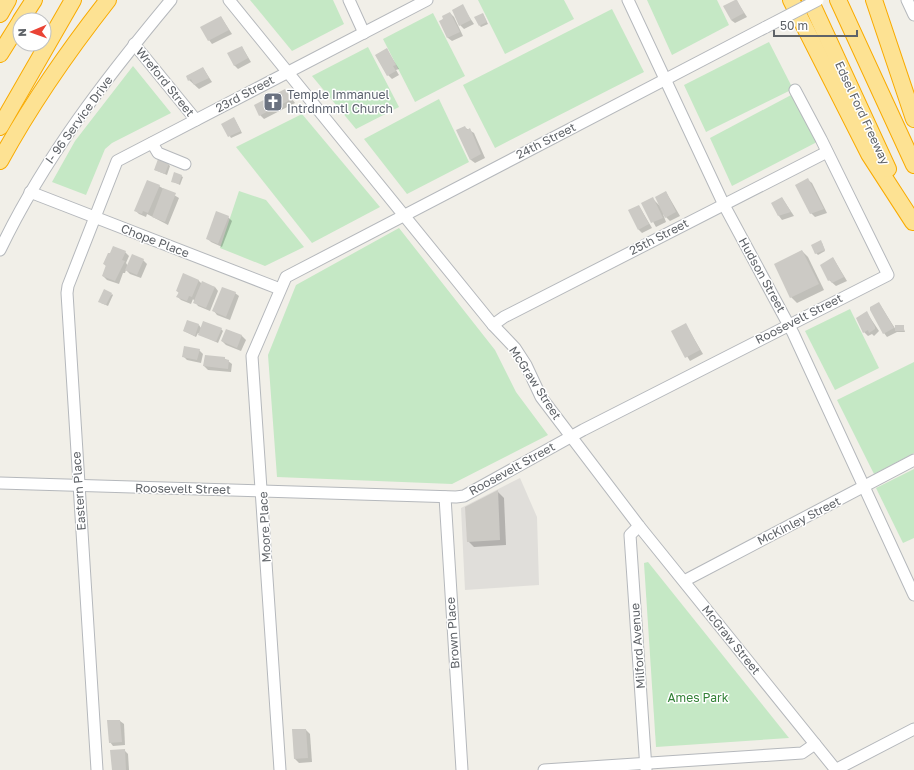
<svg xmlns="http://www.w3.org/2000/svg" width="914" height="770" viewBox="0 0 914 770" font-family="'Golos Text',sans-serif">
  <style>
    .industrial { fill: #e0deda }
    .green { fill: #c5e8c5 }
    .shadow { fill: #0003 }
    .building { fill: #cccac5 }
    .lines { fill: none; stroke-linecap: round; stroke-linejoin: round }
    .minor-casing { stroke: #b5b8bc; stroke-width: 13 }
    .highway-casing { stroke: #f9ab00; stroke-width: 18 }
    .minor { stroke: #fff; stroke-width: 11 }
    .highway { stroke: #fde293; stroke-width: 16 }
    .minor-bridge-casing { stroke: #b5b8bc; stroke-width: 13; stroke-linecap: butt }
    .minor-bridge { stroke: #fff; stroke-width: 11 }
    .labels { text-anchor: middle; stroke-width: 3; stroke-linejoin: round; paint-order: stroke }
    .street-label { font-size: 12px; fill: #5f6368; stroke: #fff }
    .worship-label { font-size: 12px; fill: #5b616d; stroke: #fff; text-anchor: start }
    .park-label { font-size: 12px; fill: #348238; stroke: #fff }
  </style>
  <rect width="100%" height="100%" fill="#f1efe8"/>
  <polygon class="industrial" points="520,478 537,517 539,585 465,590 461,508"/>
  <g class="green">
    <polygon points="250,0 333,0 344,24 292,51"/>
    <polygon points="478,0 564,0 574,19 505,54"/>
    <polygon points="647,0 717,0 729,25 672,55"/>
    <polygon points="612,9 644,72 495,148 463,85"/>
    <polygon points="433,13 465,76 415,102 383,39"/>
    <polygon points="769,42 793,89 706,132 684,85"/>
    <polygon points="368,47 399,107 356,129 312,76"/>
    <polygon points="133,66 171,113 112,143 105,149 86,195 52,182 75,141"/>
    <polygon points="793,94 817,142 732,186 710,138"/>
    <polygon points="439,99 469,162 407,194 364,139"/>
    <polygon points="302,114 380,207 312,243 236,147"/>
    <polygon points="239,191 266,200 304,247 265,266 220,248"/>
    <polygon points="399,228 495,350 516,392 548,435 452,484 277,477 268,355 296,285"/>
    <polygon points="850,309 879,368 835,390 805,331"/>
    <polygon points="914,362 914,453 874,474 837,400"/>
    <polygon points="914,469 914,538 903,543 876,488"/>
    <polygon points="648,562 789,738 656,747 644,563"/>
  </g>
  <g class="shadow">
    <polygon points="736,0 747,17 735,23 731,20"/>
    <polygon points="462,6 474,24 464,29 460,25"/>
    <polygon points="450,13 454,17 463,36 452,41 448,38 441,21"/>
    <polygon points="483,14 488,24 481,27 480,26"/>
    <polygon points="221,17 232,34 212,44 209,40"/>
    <polygon points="242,47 251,62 238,69 234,65"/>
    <polygon points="387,50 399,69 396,70 399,75 392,79 388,75"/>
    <polygon points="203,68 212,82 199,89 189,80 187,76"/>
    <polygon points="285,90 295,103 264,119 260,115"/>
    <polygon points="235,120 242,133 231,138 223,124"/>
    <polygon points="464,127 474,133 485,158 475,163 471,160 458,130"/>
    <polygon points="168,164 170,166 167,175 155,170"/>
    <polygon points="181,176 183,177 180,185 172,181"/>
    <polygon points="808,180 812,183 827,213 815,217 811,213"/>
    <polygon points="159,186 179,198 168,225 147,214 146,217 139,214 136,211"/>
    <polygon points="666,192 680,216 670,221 663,214 666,222 656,227 643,204 653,199 660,206"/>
    <polygon points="782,198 794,216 782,220 779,216"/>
    <polygon points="639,206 652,228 642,233 639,230"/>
    <polygon points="228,217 232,221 222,247 211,242 207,238"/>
    <polygon points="822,243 825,251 818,255 816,253"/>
    <polygon points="802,251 808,257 824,290 797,303 791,297"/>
    <polygon points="125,252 129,256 126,263 128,266 143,260 147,264 141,278 130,274 126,270 125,273 123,273 119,284 107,280 103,276 107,267 104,264"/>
    <polygon points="833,258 847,281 836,286 829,280"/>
    <polygon points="198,280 202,284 215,287 218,291 210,311 198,306 193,299 191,304 181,300 178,297 179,293 177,291"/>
    <polygon points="235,293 239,296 230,320 217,315 214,311"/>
    <polygon points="112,294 113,295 108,306 101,303"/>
    <polygon points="879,303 896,330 903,326 905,332 897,332 887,337 884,333"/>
    <polygon points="867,313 879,331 874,336 872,334 868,336 864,332"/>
    <polygon points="199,325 201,328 221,329 223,331 218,343 198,333 196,337 184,331"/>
    <polygon points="686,325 703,354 690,361 672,332"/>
    <polygon points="227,330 242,336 246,340 241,351 226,345 222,341"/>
    <polygon points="199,350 203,354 201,363 187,360 183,356"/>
    <polygon points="224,358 232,364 231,372 208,370 204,366"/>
    <polygon points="498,492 504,498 506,545 474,547 468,541"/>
    <polygon points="120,721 124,724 125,745 113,746 110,742"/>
    <polygon points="293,730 306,730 310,734 312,762 299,763 295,759"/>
    <polygon points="124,750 128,754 129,770 113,770"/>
  </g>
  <g class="building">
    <polygon points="735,0 737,0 744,13 731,20 723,6"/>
    <polygon points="463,4 471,20 459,26 452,10"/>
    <polygon points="450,12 460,32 447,38 439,21 443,19 442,16"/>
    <polygon points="483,13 487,22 479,26 474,17"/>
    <polygon points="221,16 229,30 208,41 200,27"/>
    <polygon points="242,46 248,58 234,66 227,53"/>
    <polygon points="387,48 396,65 393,66 396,71 387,76 375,55"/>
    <polygon points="203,67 209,78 194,85 191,79 188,81 186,76"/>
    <polygon points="285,89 292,99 259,116 254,105"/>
    <polygon points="234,117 241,131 228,137 221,124"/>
    <polygon points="465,126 467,130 470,128 481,154 470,160 456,130"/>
    <polygon points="158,159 169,163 165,174 154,170"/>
    <polygon points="174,172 182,175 179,184 171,182"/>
    <polygon points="808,178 824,209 810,214 795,185"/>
    <polygon points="147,180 160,185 148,213 143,211 142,214 134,211"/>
    <polygon points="163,188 176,193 165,222 152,217"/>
    <polygon points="666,191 676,212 665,218 655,197"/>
    <polygon points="653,197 663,218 651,223 641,203"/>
    <polygon points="782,197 791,212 778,216 771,203"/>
    <polygon points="639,205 649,224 638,230 628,210"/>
    <polygon points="216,211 229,216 218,244 206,239"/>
    <polygon points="821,240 825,250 815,254 811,245"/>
    <polygon points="113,246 126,251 122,260 125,261 115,281 102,276 106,265 103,264 108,253 110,253"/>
    <polygon points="802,250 819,284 790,298 774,264"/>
    <polygon points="132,254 144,259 137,275 125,270"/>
    <polygon points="833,257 844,277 832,283 830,280 828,281 820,265"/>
    <polygon points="183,273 199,280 192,297 189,296 187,301 176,297 179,292 176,291"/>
    <polygon points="202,281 215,287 206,308 193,303"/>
    <polygon points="222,287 236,292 226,317 212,311"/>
    <polygon points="104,289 112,293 106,305 98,302"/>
    <polygon points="879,302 894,328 883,334 870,310 870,307"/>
    <polygon points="867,311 875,327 875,329 869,333 868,330 863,333 856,318"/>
    <polygon points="187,320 199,324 195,336 183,331"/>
    <polygon points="203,321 222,328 216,342 198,335"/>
    <polygon points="686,323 700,350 685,358 671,331"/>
    <rect x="895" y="325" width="9" height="6"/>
    <polygon points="226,329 242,335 237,348 221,341"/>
    <polygon points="184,346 200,349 197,360 182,357"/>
    <polygon points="205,355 225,357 225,359 229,360 228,369 203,366"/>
    <polygon points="498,490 500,540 467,542 465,507"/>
    <polygon points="107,720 120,720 122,742 109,743"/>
    <polygon points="292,729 306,729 308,758 294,759"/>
    <polygon points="125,749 126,770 112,770 110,750"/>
  </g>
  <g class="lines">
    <g class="minor-casing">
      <g id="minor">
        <polyline points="229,0 493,325 515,348 526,365 541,397 639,526 836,770"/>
        <polyline points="349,0 364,33"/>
        <polyline points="628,0 724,205 793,333 914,595"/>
        <polyline points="907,0 914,15"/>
        <polyline points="134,44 196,120"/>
        <polyline points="152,143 158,153 185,164"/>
        <polyline points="30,192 280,289"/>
        <path d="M0,250C44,158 106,78 171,0"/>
        <polyline points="493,325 504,317 827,152"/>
        <polyline points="0,483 456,497 464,496 583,430 888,275 821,139 795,90"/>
        <polyline points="445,497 462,770"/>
        <polyline points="639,526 630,535 646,769"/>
        <polyline points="684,581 914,460"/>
        <polyline points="97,770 67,293 68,286 117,161 427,0"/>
        <polyline points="280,770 252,356 286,277 766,27"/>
        <polyline points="544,770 802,753 815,744"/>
        <polyline points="835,770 914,729"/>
      </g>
    </g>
    <g class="highway-casing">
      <g id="highway">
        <polyline points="791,0 869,154 913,222"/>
        <polyline points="810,0 888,169"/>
        <polyline points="838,0 914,165"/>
        <polyline points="874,0 914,119"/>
        <polyline points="0,14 8,0"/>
        <polyline points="21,20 34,0"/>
        <polyline points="0,54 20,22"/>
        <polyline points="0,127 73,0"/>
        <path d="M0,161C31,104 68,51 108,0"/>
      </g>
    </g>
    <use href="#minor" class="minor"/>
    <use href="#highway" class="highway"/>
    <g class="minor-bridge-casing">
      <polyline id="minor-bridge" points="766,27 818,0"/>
    </g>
    <use href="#minor-bridge" class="minor-bridge"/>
  </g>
  <defs>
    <g id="church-square" transform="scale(1)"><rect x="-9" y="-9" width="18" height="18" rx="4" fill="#6b7280" stroke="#fff"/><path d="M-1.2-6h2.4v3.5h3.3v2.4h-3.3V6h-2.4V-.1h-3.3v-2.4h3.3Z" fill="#fff"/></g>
  </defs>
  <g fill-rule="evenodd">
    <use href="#church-square" x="273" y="102"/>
  </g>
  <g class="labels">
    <g class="street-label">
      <text transform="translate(165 82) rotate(51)" y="4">Wreford Street</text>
      <text transform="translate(245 94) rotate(-28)" y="4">23rd Street</text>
      <text transform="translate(862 113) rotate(65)" y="4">Edsel Ford Freeway</text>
      <text transform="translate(79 120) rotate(-54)" y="4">I- 96 Service Drive</text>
      <text transform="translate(546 141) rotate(-27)" y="4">24th Street</text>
      <text transform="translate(659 237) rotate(-27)" y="4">25th Street</text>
      <text transform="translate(155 241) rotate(21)" y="4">Chope Place</text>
      <text transform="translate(762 275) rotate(61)" y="4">Hudson Street</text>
      <text transform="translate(799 319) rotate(-27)" y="4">Roosevelt Street</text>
      <text transform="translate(535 383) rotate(57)" y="4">McGraw Street</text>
      <text transform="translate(512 469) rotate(-29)" y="4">Roosevelt Street</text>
      <text transform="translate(183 489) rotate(1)" y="4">Roosevelt Street</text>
      <text transform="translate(79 491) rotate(-94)" y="4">Eastern Place</text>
      <text transform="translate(799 521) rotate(-27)" y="4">McKinley Street</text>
      <text transform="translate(265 527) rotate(-93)" y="4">Moore Place</text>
      <text transform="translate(453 633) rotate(-94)" y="4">Brown Place</text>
      <text transform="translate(731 640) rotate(51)" y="4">McGraw Street</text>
      <text transform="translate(638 646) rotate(-94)" y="4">Milford Avenue</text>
    </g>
    <g class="worship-label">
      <text x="287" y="99">Temple Immanuel<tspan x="287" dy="14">Intrdnmntl Church</tspan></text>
    </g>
    <g class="park-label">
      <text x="698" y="702">Ames Park</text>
    </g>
  </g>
  <g transform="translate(32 32) rotate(268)"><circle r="19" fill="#ffffff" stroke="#bfc1c3"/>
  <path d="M0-3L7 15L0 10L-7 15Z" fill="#ea4335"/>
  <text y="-6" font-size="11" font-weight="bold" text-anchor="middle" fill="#5f6368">N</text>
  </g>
  <path d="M774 30v6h83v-6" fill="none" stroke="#5f6368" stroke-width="2"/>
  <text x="780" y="30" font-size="12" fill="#5f6368" stroke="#ffffff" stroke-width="3" paint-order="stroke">50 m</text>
</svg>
